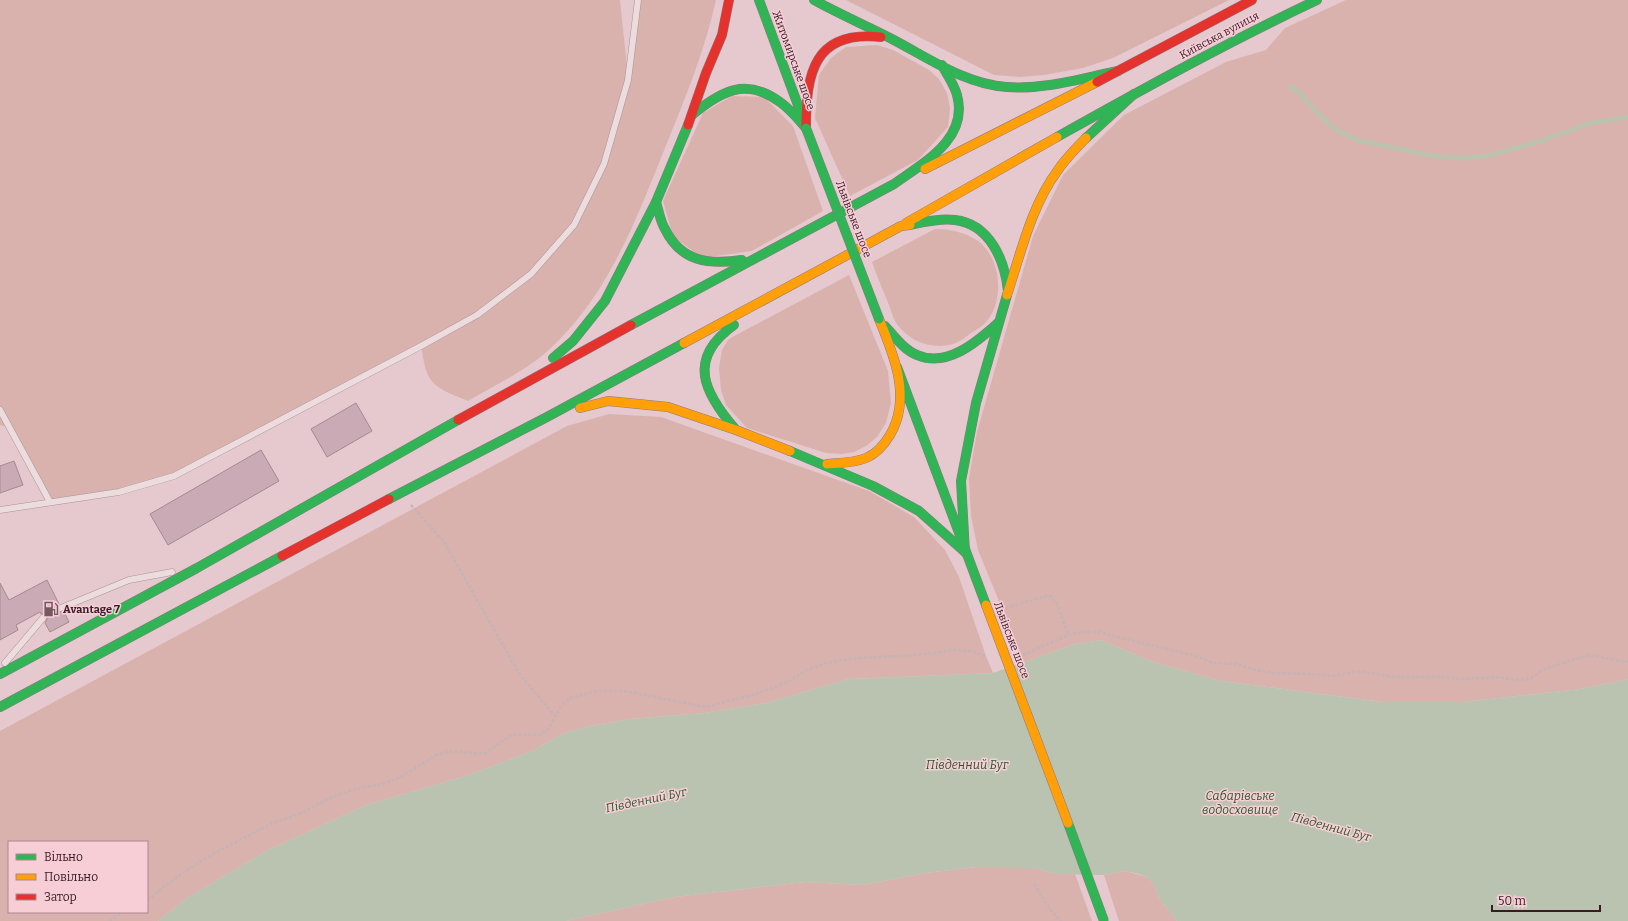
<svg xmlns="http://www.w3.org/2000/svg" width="1628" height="921" viewBox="0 0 1628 921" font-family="Bitter,serif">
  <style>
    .green { fill: #d9b2ad; fill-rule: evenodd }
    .water { fill: #bac3af }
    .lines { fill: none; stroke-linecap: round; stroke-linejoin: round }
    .stream { stroke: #bac3af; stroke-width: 4.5 }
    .building { fill: #c9aab5; stroke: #a58993 }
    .lane-casing { stroke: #a99399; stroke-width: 7 }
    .fast-casing { stroke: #8f7980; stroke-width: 10 }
    .slow-casing { stroke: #8f7980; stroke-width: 10 }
    .jam-casing { stroke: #8f7980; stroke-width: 10 }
    .path { stroke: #c4b3b7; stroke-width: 2.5; stroke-dasharray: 3 2; stroke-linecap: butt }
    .lane { stroke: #ecdcde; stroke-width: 6 }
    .fast { stroke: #30b455; stroke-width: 9 }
    .slow { stroke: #ff9f0a; stroke-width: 9 }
    .jam { stroke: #e5322d; stroke-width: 9 }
    .fast-bridge-casing { stroke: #8f7980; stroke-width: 10; stroke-linecap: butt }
    .slow-bridge-casing { stroke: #8f7980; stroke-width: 10; stroke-linecap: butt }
    .fast-bridge { stroke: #30b455; stroke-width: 9 }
    .slow-bridge { stroke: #ff9f0a; stroke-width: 9 }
    .labels { text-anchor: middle; stroke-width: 3; stroke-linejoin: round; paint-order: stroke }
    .street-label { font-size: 11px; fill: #381b27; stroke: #f7ced6 }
    .poi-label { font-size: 11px; font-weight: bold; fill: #381b27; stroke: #f7ced6; text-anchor: start }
    .water-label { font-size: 12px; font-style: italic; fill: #29582b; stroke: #f7ced6 }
  </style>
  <rect width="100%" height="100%" fill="#e5c9cf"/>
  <g class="green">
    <path d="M0,0H620L628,77L638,0H716C705,50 686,96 667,143C638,215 611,290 554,345C530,369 497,384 468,401C455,395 436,390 429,377C424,368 423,355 421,346L155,483L50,502L10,428L0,425Z"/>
    <polygon points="846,0 1229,0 1113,58 1083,68 1044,75 1020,77 994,75"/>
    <polygon points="1346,0 1628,0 1628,679 1580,689 1462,702 1383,702 1221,681 1153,662 1101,640 1075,644 1024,662 978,550 971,516 969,478 977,432 1033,236 1063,175 1124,115 1226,62 1266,50 1285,28"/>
    <polygon points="877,45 893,50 929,70 939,79 947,93 950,108 948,127 918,160 850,196 815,118 819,75 831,58 846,47"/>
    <polygon points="732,96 764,97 793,126 823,211 752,251 702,258 673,236 663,201 703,113"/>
    <path d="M935,229C950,229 965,232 978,241C999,256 1004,293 991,315C986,324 980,328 971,333C967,336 961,341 956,343C934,351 908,342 895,321C892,316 891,310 889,305C883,291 877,276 872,262Z"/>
    <polygon points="849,275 888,371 891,403 886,423 877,437 866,446 854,452 842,454 826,453 747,428 726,405 721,390 719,368 722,350 728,340 736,335"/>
    <path d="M609,414L661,417L869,491L914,517L945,550L959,577L986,656L993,673L848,679L766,703L704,713L630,719L590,726L564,733L532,751L466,776L366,805L268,850L187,898L158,921H0V731L567,426ZM9,842H147V912H9Z"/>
    <polygon points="976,867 1018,867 1038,869 1054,874 1075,874 1092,921 566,921 675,897 805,882 863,885 926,873"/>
    <polygon points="1125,871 1147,877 1153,883 1160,900 1177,921 1119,921 1104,875"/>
  </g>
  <polygon class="water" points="1101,640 1153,662 1221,681 1383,702 1462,702 1580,689 1628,679 1628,921 1177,921 1160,900 1153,883 1147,877 1139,874 1125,871 1104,875 1054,874 1038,869 976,867 926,873 863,885 805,882 675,897 566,921 158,921 187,898 268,850 366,805 466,776 532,751 564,733 590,726 630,719 704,713 766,703 848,679 993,673 1075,644"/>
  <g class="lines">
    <polyline class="stream" points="1290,87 1299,92 1322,118 1338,131 1357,140 1427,155 1454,158 1470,158 1487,156 1541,141 1591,123 1628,117"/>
  </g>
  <g class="building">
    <polygon points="356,403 372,431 327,457 311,429"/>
    <polygon points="261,450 279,481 168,545 150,514"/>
    <polygon points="14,461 23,485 0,493 0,466"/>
    <polygon points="47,580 59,604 57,607 57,610 60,612 64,612 69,622 50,632 45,623 47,619 47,616 44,614 41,614 40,612 16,625 18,630 0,640 0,583 9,600"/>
  </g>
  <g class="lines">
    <g class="lane-casing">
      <g id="lane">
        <polyline points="0,410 50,502"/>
        <polyline points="0,510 119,492 174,476 421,346 477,315 531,274 574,225 604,164 628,80 638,0"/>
        <polyline points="61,608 129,580 172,572"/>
        <polyline points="5,663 43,618"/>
      </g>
    </g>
    <g class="fast-casing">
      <g id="fast">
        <polyline points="759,0 802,116"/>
        <path d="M814,0C839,14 865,25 890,38C927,57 964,84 1007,87C1044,90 1082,78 1118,71"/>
        <path d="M692,115C721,91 746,77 780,102C790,109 798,119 806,128"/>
        <path d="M1057,137C1143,89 1228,42 1317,0"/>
        <polyline points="1086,138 1134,94"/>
        <path d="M656,202C659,211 660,221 665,229C681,262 709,265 742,260"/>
        <path d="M910,225C924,222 940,218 955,220C990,224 1005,261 1008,291"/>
        <path d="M631,325L894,184C923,163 969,139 957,95C954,84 947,75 942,65"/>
        <path d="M734,325C686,359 704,393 736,430"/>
        <path d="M885,326C894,336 904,350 917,355C947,368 977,342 998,323"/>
        <polyline points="553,358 573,341 605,301 656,202 688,125"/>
        <polyline points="897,367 986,605"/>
        <polyline points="790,451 873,486 919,511 965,552"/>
        <polyline points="389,499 547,417 684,343"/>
        <polyline points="965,552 961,481 976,403 1007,295"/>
        <polyline points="0,674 197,568 458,420"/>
        <polyline points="0,707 282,556"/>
      </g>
    </g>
    <g class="slow-casing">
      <g id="slow">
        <polyline points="925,169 1097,82"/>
        <polyline points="906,223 1057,137"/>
        <path d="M1007,295C1021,253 1031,206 1058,170C1066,158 1076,148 1086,138"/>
        <polyline points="684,343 901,226 910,225"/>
        <polyline points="580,408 608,401 668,407 736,430 790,451"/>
        <path d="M827,464C840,463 854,463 866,458C876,454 884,445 890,435C912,398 894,355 879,319"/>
      </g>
    </g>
    <g class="jam-casing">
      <g id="jam">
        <polyline points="1097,82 1252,0"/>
        <polyline points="688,125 706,73 722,35 729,0"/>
        <path d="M806,128C806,73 814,30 881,37"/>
        <polyline points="458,420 631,325"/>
        <polyline points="282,556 389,499"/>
      </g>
    </g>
    <g class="path">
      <polyline points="411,505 444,542 520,675 556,717"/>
      <polyline points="1006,608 1049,595 1057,604 1068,635 1083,632 1098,632 1195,656 1213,663 1236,664 1256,670 1275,673 1311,674 1332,676 1361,671 1393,677 1446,677 1463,679 1496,677 1520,680 1531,678 1541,671 1551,667 1589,655 1626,662 1628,661"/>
      <polyline points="1023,655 1068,635"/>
      <polyline points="1034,884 1050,909 1061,921"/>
      <polyline points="147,900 153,896 162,888 184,872 211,855 273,823 302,813 330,798 355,789 383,784 401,777 436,755 447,752 456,751 477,754 485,753 511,735 540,735 549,728 561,706 570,698 597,691 625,691 705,707 753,695 787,682 807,670 826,663 859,658 916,655 954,650 973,651 986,657"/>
      <polyline points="109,921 123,912"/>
    </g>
    <use href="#lane" class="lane"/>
    <use href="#fast" class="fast"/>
    <use href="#slow" class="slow"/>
    <use href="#jam" class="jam"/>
    <g class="fast-bridge-casing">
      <g id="fast-bridge">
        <polyline points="806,128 879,319"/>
        <polyline points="1068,823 1104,921"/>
      </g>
    </g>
    <g class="slow-bridge-casing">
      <polyline id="slow-bridge" points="986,605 1068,823"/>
    </g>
    <use href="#fast-bridge" class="fast-bridge"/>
    <use href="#slow-bridge" class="slow-bridge"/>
  </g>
  <defs>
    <g id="fuel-bare" transform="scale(1.2)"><path d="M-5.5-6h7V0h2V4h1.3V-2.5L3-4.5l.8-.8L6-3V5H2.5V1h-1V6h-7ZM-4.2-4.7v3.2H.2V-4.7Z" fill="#755862" stroke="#f7ced6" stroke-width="2.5" paint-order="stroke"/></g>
  </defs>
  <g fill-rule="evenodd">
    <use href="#fuel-bare" x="51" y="609"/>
  </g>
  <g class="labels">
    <g class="street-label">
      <text transform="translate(1219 35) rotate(-28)" y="4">Київська вулиця</text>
      <text transform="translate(794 60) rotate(70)" y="4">Житомирське шосе</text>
      <text transform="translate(854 219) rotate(69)" y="4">Львівське шосе</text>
      <text transform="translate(1012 640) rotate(69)" y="4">Львівське шосе</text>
    </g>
    <g class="poi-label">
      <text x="63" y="613">Avantage 7</text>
    </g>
    <g class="water-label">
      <text x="967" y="769">Південний Буг</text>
      <text x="1240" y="800">Сабарівське<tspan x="1240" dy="14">водосховище</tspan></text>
      <text transform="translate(646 800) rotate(-12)" y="4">Південний Буг</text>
      <text transform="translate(1331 827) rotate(15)" y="4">Південний Буг</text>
    </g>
  </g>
  <rect x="8" y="841" width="140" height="72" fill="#f7ced6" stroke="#ab8690"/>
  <rect x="16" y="854" width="20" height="6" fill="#30b455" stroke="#ab8690"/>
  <text x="44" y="861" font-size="12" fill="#381b27">Вільно</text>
  <rect x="16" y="874" width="20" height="6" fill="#ff9f0a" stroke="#ab8690"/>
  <text x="44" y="881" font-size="12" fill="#381b27">Повільно</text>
  <rect x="16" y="894" width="20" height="6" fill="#e5322d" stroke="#ab8690"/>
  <text x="44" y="901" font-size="12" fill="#381b27">Затор</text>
  <path d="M1492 905v6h108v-6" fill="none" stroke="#381b27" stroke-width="2"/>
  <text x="1498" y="905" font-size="12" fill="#381b27" stroke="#f7ced6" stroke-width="3" paint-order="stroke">50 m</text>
</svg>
